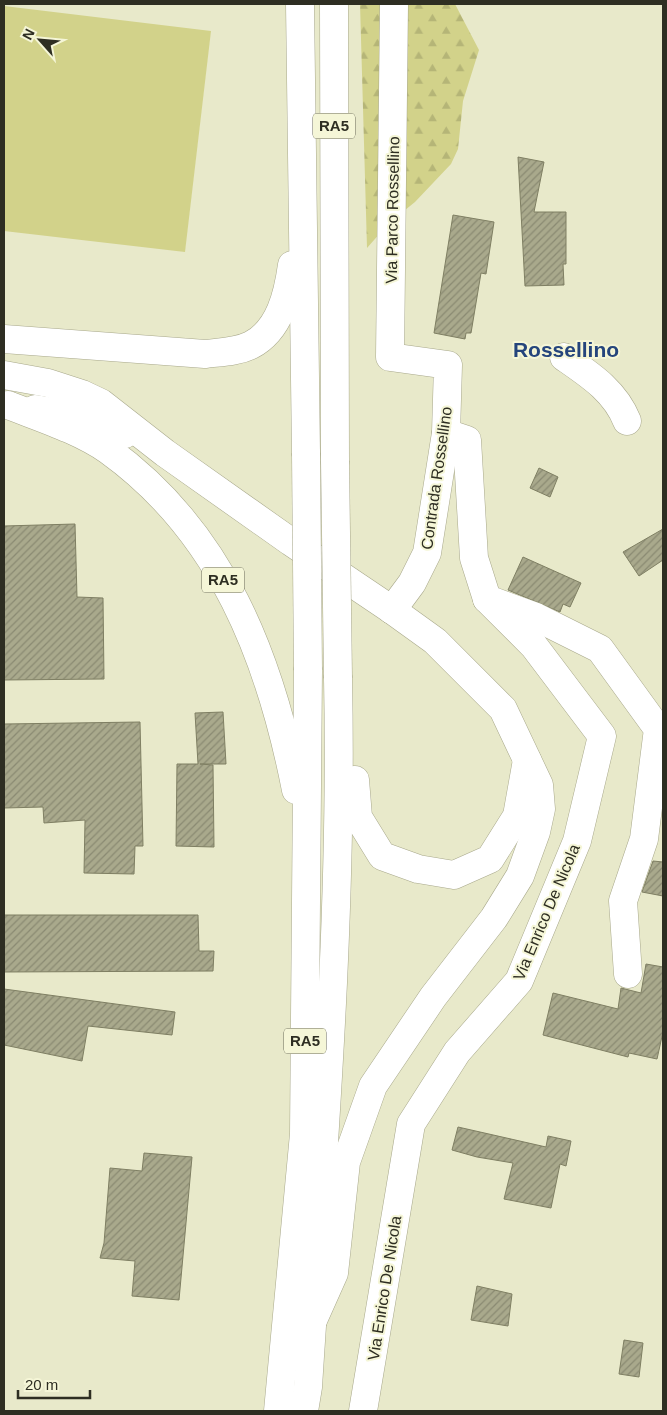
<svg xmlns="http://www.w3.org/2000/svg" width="667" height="1415" viewBox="0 0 667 1415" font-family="Arial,sans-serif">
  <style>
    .forest { fill: url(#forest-firs) }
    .pitch { fill: #d2d28a }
    .building { fill: url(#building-hatch); stroke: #7f7f63 }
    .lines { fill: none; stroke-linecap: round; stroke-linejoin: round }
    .minor-casing { stroke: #a8a88b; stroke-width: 29 }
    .major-casing { stroke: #a8a88b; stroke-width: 29 }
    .highway-casing { stroke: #a8a88b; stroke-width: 29 }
    .minor { stroke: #fff; stroke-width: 28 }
    .major { stroke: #fff; stroke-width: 28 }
    .highway { stroke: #fff; stroke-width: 28 }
    .highway-bridge-casing { stroke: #a8a88b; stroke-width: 29; stroke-linecap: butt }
    .highway-bridge { stroke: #fff; stroke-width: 28 }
    .labels { text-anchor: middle; stroke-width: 4; stroke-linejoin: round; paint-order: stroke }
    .shield { fill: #f5f6d7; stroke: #6a6a58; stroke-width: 1 }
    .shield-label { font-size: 15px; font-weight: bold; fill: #2e2e22 }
    .street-label { font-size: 16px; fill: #2e2e22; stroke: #f5f6d7 }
    .district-label { font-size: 21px; font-weight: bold; fill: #25457c; stroke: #f5f6d7 }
  </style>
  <defs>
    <pattern id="forest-firs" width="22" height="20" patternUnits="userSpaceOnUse" patternTransform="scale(1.25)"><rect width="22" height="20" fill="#d2d28a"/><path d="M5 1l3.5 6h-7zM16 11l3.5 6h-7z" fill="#b5b577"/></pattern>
    <pattern id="building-hatch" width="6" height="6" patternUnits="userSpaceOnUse" patternTransform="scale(1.25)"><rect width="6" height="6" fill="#a9a98c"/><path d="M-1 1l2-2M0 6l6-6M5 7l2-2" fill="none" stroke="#8a8a72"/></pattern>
  </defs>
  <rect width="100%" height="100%" fill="#e8e9ca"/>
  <polygon class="forest" points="360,4 455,4 479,50 463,101 458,149 451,164 415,202 389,223 367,248"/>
  <polygon class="pitch" points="4,6 211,31 185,252 4,231"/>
  <g class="building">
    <polygon points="518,157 544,162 534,212 566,212 566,264 563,264 564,285 525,286"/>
    <polygon points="453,215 494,222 486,274 481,273 471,333 466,333 465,339 434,333"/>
    <polygon points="539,468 558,477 550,497 530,488"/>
    <polygon points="75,524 77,597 103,598 104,679 4,680 4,526"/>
    <polygon points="663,529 663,560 639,576 623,552"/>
    <polygon points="523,557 581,583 570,607 563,604 560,612 508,590"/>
    <polygon points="223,712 226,764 200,764 213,765 214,847 176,846 177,764 198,764 195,713"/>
    <polygon points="140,722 143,846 135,846 134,874 84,873 85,820 44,823 43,807 4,808 4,724"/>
    <polygon points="653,861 663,862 663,896 642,892"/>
    <polygon points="4,915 198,915 199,951 214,951 213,971 4,972"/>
    <polygon points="646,964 663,967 663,1032 657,1059 629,1053 628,1057 543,1035 553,993 618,1009 621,988 641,993"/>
    <polygon points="4,989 175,1012 172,1035 88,1026 82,1061 4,1045"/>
    <polygon points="458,1127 546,1147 548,1136 571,1141 566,1166 560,1164 551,1208 504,1199 513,1163 477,1157 452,1150"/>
    <polygon points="144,1153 192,1157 179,1300 132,1296 135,1261 100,1258 104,1243 110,1168 142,1171"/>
    <polygon points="477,1286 512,1294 508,1326 471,1320"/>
    <polygon points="624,1340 643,1343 639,1377 619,1374"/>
  </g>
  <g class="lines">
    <g class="minor-casing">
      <g id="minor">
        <path d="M564,357C590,375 615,391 627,421"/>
        <polyline points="446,433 467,440 474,558 487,599 536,617 600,649 658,729 644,839 623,901 628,974"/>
        <polyline points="392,610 412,583 427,553 446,433 448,365 390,357 394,4"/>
        <polyline points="363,1411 411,1124 457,1052 519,981 577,841 602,736 534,646 487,599"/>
      </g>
    </g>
    <g class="major-casing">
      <g id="major">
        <polyline points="4,375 48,383 82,394 101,403 165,453 291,542 392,610"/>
        <polyline points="35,409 83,417 125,434"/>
      </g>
    </g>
    <g class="highway-casing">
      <g id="highway">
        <polyline points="300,4 306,453"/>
        <polyline points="334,4 335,461"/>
        <path d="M4,339L205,354C221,352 237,352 251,345C280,330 288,294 292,265"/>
        <path d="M8,405C41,418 79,430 108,450C222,532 270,658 296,790"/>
        <polyline points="355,780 358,817 382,856 418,869 454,875 490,859 517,816 527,760"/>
        <polyline points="313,1320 334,1273 346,1162 373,1086 433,997 494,918 520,876 536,832 541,809 539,785 503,709 435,641 392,610"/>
        <polyline points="278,1411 304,1134 308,670"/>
        <path d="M304,1411L308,1387C323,1151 343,915 338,678"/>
      </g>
    </g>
    <use href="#minor" class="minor"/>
    <use href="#major" class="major"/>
    <use href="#highway" class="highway"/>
    <g class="highway-bridge-casing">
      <g id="highway-bridge">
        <polyline points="306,453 308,670"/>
        <polyline points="335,461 338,678"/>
      </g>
    </g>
    <use href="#highway-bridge" class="highway-bridge"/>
  </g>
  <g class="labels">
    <g class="shield">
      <rect x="313" y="113.5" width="42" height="25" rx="4"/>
      <rect x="202" y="567.5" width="42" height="25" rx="4"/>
      <rect x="284" y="1028.5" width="42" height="25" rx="4"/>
    </g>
    <g class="shield-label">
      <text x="334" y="131">RA5</text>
      <text x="223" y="585">RA5</text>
      <text x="305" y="1046">RA5</text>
    </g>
    <g class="street-label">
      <text transform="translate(392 210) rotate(-89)" y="6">Via Parco Rossellino</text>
      <text transform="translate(436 478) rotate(-82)" y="6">Contrada Rossellino</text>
      <text transform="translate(546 912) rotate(-67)" y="6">Via Enrico De Nicola</text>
      <text transform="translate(384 1288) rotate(-81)" y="6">Via Enrico De Nicola</text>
    </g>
    <g class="district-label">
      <text x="566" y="357">Rossellino</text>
    </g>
  </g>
  <rect width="667" height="1415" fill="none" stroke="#2e2e22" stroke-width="10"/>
  <g transform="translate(40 40) rotate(297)" stroke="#f5f6d7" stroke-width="4" paint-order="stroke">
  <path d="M0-4L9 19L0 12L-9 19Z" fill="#2e2e22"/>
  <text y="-8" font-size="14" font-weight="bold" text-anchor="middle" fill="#2e2e22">N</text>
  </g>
  <path d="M18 1390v8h72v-8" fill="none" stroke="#2e2e22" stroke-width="2.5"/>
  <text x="25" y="1390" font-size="15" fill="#2e2e22" stroke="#f5f6d7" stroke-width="4" paint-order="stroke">20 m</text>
</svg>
